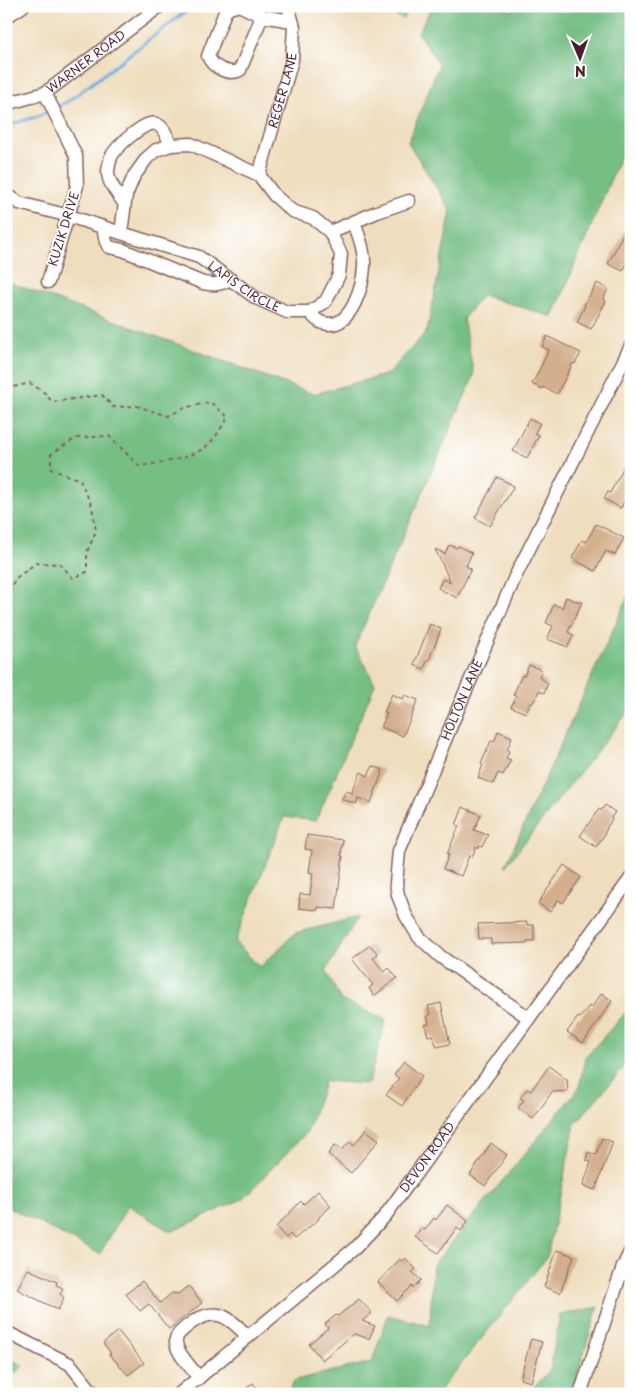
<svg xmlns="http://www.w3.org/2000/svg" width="637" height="1400" viewBox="0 0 637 1400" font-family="'Playpen Sans',sans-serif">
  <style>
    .green { fill: #92df9c; stroke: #6e7f64 }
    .forest { fill: #75be84; stroke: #606e58 }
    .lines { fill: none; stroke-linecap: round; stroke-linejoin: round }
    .stream { stroke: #68a6da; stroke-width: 3 }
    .building { fill: #d4af8d }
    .minor-casing { stroke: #84625e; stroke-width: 15 }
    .path { stroke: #84625e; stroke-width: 2; stroke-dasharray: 4 4; stroke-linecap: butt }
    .minor { stroke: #fff; stroke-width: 12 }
    .labels { text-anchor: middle; stroke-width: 4; stroke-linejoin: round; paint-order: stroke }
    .street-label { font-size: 12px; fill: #4a1f2b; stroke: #fff }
  </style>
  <rect width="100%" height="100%" fill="#fff"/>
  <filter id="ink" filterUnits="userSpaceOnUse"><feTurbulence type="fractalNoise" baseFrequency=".02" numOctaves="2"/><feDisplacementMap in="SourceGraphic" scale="10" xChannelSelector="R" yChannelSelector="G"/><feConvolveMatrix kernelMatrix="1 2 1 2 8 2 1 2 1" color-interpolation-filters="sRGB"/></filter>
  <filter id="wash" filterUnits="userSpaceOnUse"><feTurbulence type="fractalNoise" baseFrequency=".0096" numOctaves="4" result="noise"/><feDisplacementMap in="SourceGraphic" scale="20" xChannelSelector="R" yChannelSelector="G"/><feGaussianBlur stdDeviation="1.12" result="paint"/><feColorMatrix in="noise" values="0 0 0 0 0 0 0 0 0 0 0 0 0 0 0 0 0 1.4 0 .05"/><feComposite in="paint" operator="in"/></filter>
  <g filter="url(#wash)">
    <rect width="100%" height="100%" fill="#efdebe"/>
    <polygon class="green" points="378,6 409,6 403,19"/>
    <g class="forest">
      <polygon points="432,6 503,6 511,11 515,6 631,6 631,131 553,317 482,295 463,319 474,375 355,646 375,684 316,821 284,817 235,942 260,967 295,933 358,917 326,971 341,1000 386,1020 368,1084 325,1081 307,1132 242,1199 171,1232 128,1205 100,1254 6,1206 6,281 313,394 388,374 427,331 451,211 408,142 439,65 418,33"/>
      <polygon points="631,590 631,708 505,867"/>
      <polygon points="631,1007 631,1059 575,1124 547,1257 437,1394 285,1394 295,1380 372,1362 388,1315 430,1326 433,1265 579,1088 585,1057"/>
      <polygon points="598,1307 578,1372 573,1394 528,1394 550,1370 560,1315"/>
      <polygon points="6,1356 23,1366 6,1381"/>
    </g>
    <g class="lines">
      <g class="stream">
        <polyline points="57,107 70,100 193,6"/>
        <polyline points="6,126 38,116 51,110"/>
      </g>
    </g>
    <g id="blocks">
      <g class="building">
        <polygon points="631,218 631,255 623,271 608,264"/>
        <polygon points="597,283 608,289 603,300 606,301 591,329 577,322 585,306 584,305"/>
        <polygon points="547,336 581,353 575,364 573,363 557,394 543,387 542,389 532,384 549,350 542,347"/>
        <polygon points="530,418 540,423 535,433 539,435 527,458 513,451"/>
        <polygon points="631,454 631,501 626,498 621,508 604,499 608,492 610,493"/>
        <polygon points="497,477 514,486 490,526 475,518"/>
        <polygon points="596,524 624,538 615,555 606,551 595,571 572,558 582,540 586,542"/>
        <polygon points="449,545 457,548 458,546 472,553 466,566 471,569 457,598 438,588 443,579 451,583 435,549 445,554"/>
        <polygon points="566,597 576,601 582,602 568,632 573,635 568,647 547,639 553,626 546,623 554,604 562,608"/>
        <polygon points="430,624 441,629 429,660 428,659 424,669 414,665"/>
        <polygon points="529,665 542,670 539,677 548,683 544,693 539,691 532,704 530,703 526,713 511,707 516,696 513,695 522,675 524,676"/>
        <polygon points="392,694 403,699 405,695 418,700 403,736 381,727 387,714 384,712"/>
        <polygon points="498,731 512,737 507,750 509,751 506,758 511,760 503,775 498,773 493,784 478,778 483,765 481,764 491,741 494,742"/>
        <polygon points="373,766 383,770 371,803 358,798 356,804 342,799 346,791 352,793 361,772 368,776"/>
        <polygon points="605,805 615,812 611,818 612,819 606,829 607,829 604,833 605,834 596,847 580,836 599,809 601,811"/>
        <polygon points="463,807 481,815 474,830 488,835 482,847 479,846 478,849 476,847 472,857 469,856 461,876 443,869 449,855 447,854 459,826 456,825"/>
        <polygon points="307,835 343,840 341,856 343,856 336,909 318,907 318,910 299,908 300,894 310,895 313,873 309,872 312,850 305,849"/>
        <polygon points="564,865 581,877 563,903 558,900 550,912 538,903"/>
        <polygon points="527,922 527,925 534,925 534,941 527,941 527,943 491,944 491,939 479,939 478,924"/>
        <polygon points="370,945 378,954 373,958 384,972 389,968 397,978 374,996 369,988 373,985 352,959"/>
        <polygon points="602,993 612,1001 583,1043 567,1032 578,1017 580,1018 589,1006 591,1008"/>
        <polygon points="441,1003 450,1044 437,1047 432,1035 428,1036 425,1025 429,1024 427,1015 430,1015 428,1006"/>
        <polygon points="404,1062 422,1076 402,1106 386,1095 399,1078 394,1075"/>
        <polygon points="549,1066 567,1080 568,1091 552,1092 533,1119 518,1108 524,1100 520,1098 527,1089 531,1091"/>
        <polygon points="366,1130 379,1140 351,1173 328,1154 335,1145 342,1150 350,1141 354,1145"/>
        <polygon points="602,1138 613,1142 595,1190 583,1186 591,1162 586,1160 588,1152 596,1155"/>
        <polygon points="491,1143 507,1155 485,1186 470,1175"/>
        <polygon points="318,1191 331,1206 318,1218 319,1219 294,1239 290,1234 286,1238 276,1227 301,1201 304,1204"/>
        <polygon points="447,1205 468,1221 461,1231 457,1228 438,1253 415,1237 422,1228 425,1230 434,1218 436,1220"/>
        <polygon points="557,1250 574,1256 560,1293 544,1287"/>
        <polygon points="405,1258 416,1269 412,1272 421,1280 413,1288 412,1286 397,1301 378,1282 400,1259 402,1261"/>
        <polygon points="28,1269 57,1282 56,1285 63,1288 60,1294 64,1298 58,1310 17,1289"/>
        <polygon points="142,1281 160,1303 172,1293 178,1294 189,1286 202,1303 169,1329 149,1304 140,1311 126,1294"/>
        <polygon points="359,1299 372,1313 362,1321 375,1326 369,1339 354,1334 322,1360 309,1344 328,1328 325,1324 336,1315 338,1316"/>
        <polygon points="118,1331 144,1363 128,1375 109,1354 111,1353 103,1343"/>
        <polygon points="531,1339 542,1342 531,1382 520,1379"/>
        <polygon points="253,1383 262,1394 239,1394"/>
      </g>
    </g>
  </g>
  <g filter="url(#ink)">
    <use href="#blocks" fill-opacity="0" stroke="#84625e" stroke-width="1"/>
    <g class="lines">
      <g class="minor-casing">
        <g id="minor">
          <path d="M236,6L229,8L225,12L208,56C212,67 229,76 240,70L262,16"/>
          <polyline points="241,6 262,16 292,21"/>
          <polyline points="6,17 23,6"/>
          <polyline points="45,93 76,156 77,186 48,282"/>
          <path id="s1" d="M6,104L45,93L160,6"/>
          <path id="s2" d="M259,175L292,60L294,27L288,6"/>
          <path id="s3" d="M6,194L19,203L69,216L121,233L199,257L256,298L287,312H310L326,301L339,275L341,254L330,232L313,218L292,211L274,195L259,175L191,144L171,145L156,150L147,158L134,176L126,195L121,233"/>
          <path d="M124,203C118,194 108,184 108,172C108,168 110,161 111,157C116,147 145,120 156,124C165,127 167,138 171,145"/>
          <path d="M103,227L106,242L109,247L123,250L203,283C214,285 220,285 230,279"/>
          <polyline points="330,232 377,212 409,201"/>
          <path d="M310,312C315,319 319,323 328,324C352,326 363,285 364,267C365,251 359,237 354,222"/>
          <path id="s4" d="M529,1018L441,957L419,937L406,916L398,895L396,883L399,851L458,709L515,577L631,346"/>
          <polyline points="6,1332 70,1364 94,1394"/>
          <path d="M199,1378C193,1369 176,1353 176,1342C175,1335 181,1332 186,1327C213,1305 227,1314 248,1337"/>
          <path id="s5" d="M179,1394L355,1248L385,1216L631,878"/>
          <polyline points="580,1394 623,1267 631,1250"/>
        </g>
      </g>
      <path class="path" d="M6,389L30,383L45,393L52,402L102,395L113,407L137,406L168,416L184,408L210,402L228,417C221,428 214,441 204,448C186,460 159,463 139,466L109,436L76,438L51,454V469L80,480L92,506L96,531L87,552V572L73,578L60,564L36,563L15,579L6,598"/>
      <use href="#minor" class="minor"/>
    </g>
  </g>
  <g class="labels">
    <g class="street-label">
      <text dy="4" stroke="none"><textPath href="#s1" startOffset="92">WARNER ROAD</textPath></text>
      <text dy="4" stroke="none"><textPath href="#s2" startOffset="88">REGER LANE</textPath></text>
      <text transform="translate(64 229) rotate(-73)" y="4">KUZIK DRIVE</text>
      <text dy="4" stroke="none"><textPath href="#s3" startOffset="258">LAPIS CIRCLE</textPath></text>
      <text dy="4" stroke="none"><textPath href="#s4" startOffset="392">HOLTON LANE</textPath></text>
      <text dy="4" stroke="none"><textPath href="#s5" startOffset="345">DEVON ROAD</textPath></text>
    </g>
  </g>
  <rect width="637" height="1400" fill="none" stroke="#fff" stroke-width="25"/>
  <g transform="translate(580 58) rotate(178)" stroke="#ffffff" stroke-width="4" paint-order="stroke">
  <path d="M0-4L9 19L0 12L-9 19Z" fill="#4a1f2b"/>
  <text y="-8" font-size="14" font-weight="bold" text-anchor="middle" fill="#4a1f2b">N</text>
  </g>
</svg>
